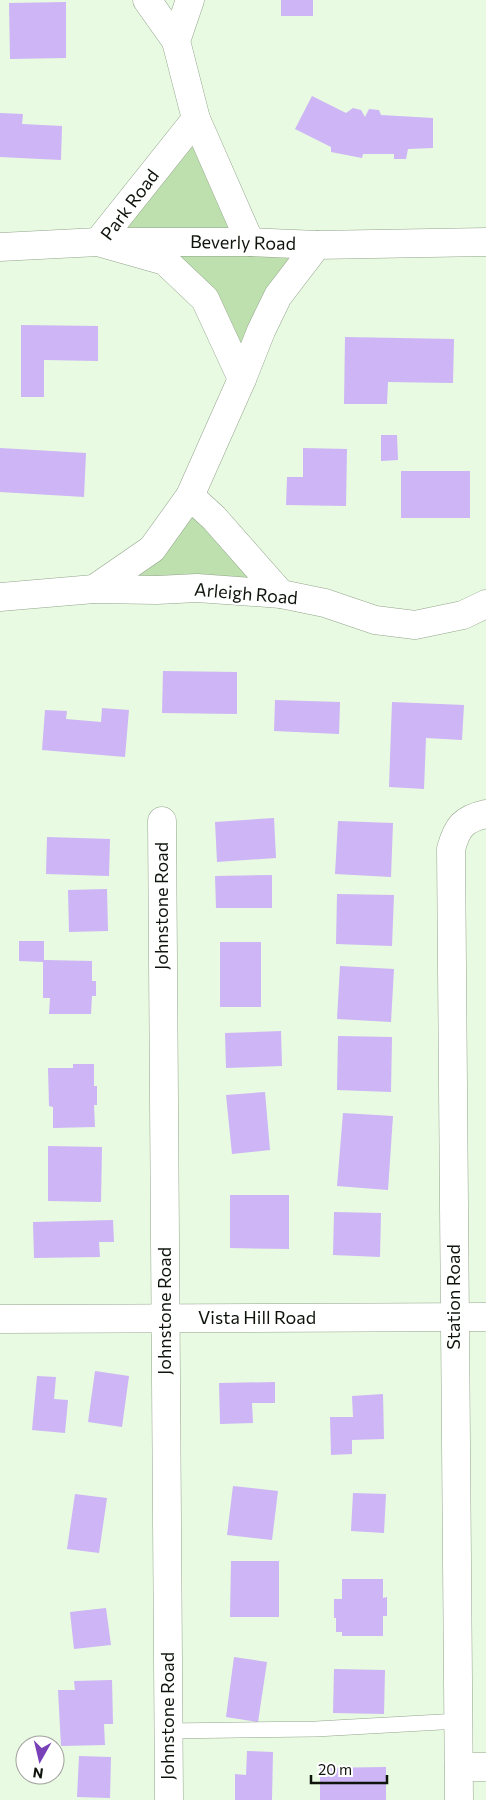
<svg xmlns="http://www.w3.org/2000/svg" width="486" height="1800" viewBox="0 0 486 1800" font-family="Commissioner,sans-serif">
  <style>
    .green { fill: #bde0ae }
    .building { fill: #cdb5f6 }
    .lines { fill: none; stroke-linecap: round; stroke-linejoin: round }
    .service-casing { stroke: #94a48d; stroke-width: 16 }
    .minor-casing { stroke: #94a48d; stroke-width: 29 }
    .tertiary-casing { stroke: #94a48d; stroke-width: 29 }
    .service { stroke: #fff; stroke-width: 15 }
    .minor { stroke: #fff; stroke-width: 28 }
    .tertiary { stroke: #fff; stroke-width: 28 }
    .labels { text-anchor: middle; stroke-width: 4; stroke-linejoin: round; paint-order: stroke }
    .street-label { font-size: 18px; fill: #0e140b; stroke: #fff }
  </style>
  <rect width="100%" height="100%" fill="#e8fae1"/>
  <g class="green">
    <polygon points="196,119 250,242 317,245 249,361 165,261 98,242"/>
    <polygon points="190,496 281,594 94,589"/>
  </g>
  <g class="building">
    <rect x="281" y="0" width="32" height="16"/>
    <polygon points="66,2 66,58 10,59 9,3"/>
    <polygon points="312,96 346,113 353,108 361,110 365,117 369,109 379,110 381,115 433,118 433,148 408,149 406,159 394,159 394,154 363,154 362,158 331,152 331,147 295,129"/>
    <polygon points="0,113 23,114 22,124 62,126 61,160 0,157"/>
    <polygon points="21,325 98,326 98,361 44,360 44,397 21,397"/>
    <polygon points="345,337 454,339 453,383 388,382 387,404 344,404"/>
    <polygon points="381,435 397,435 398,460 381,461"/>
    <polygon points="0,448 86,453 84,497 0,492"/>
    <polygon points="303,448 347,449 346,506 286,505 287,477 303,477"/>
    <rect x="401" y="471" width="69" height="47"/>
    <polygon points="163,671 237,672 237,714 162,713"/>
    <polygon points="275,700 340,702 339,734 274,731"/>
    <polygon points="392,702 464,705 462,740 426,738 424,789 389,787"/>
    <polygon points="102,708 129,710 125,757 42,750 45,710 67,711 66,719 101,722"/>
    <polygon points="274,818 276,858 217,862 215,822"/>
    <polygon points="338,821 393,823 391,877 335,874"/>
    <polygon points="47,837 110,839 109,876 46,874"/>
    <polygon points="272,875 272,908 216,908 215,876"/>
    <polygon points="107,889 108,931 69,932 68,890"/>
    <polygon points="337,894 394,895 392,946 336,944"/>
    <polygon points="19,941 44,941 44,960 92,961 92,981 96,981 96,996 92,996 91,1014 49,1014 50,998 43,998 43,962 19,961"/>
    <rect x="220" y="942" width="41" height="65"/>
    <polygon points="340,966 394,969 391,1022 337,1019"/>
    <polygon points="281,1031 282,1066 226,1068 225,1033"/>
    <polygon points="338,1036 392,1037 391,1092 337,1090"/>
    <polygon points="73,1064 94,1064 94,1086 97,1086 97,1105 94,1105 95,1127 53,1128 53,1107 49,1106 48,1068 73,1068"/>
    <polygon points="265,1092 270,1150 232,1154 226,1095"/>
    <polygon points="343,1113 393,1116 388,1190 337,1186"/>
    <polygon points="48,1146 102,1147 101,1202 48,1201"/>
    <polygon points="230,1195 289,1195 289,1249 230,1248"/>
    <polygon points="334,1212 381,1213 380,1257 333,1255"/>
    <polygon points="113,1220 114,1242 99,1242 100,1257 34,1258 33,1222"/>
    <polygon points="95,1371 129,1376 122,1427 88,1422"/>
    <polygon points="37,1376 56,1377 54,1399 68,1400 65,1433 32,1430"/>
    <polygon points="275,1382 275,1403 252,1403 253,1423 220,1424 219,1383"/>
    <polygon points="383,1394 384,1439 352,1440 352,1454 331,1455 330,1417 353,1417 352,1396"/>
    <polygon points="233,1486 278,1491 272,1540 227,1535"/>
    <polygon points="353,1493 386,1494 384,1533 351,1531"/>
    <polygon points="75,1494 107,1498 99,1553 67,1549"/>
    <polygon points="231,1561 279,1561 279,1617 230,1617"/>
    <polygon points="342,1579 383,1579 383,1598 387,1597 387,1616 383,1616 383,1636 342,1636 342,1632 336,1632 336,1618 334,1618 334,1599 342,1599"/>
    <polygon points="106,1608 111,1645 74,1649 70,1612"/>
    <polygon points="234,1657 267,1662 258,1722 226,1717"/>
    <polygon points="334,1669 385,1670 384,1714 333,1713"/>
    <polygon points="112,1680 113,1724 104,1724 105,1745 61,1746 58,1690 75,1690 74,1681"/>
    <polygon points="247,1751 273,1752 272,1800 235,1800 235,1774 246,1775"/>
    <polygon points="79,1756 111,1757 110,1798 77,1797"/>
    <polygon points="386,1767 386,1800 320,1800 320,1768"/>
  </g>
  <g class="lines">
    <g class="service-casing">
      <polyline id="service" points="169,1731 316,1729 459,1721"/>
    </g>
    <g class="minor-casing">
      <g id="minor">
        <polyline points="147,0 176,41"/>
        <polyline points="190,0 176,41 196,119 250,242"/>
        <polyline points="196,119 98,242 165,261 205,299 242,379"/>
        <polyline points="0,247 98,242 250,242 317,245 486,242"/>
        <polyline points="94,589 152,549 190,496"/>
        <polyline points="281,594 214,518 190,496 242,379 261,331 278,296 317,245"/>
        <polyline points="0,597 94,589 157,590 197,588 281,594 325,603 375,620 415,625 463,615 486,604"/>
        <polyline points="162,821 169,1800"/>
        <polyline points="0,1319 486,1317"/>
        <polyline points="459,1767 486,1767"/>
      </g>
    </g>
    <g class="tertiary-casing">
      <path id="tertiary" d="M459,1800L451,849C457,827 463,819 486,814"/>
    </g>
    <use href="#service" class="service"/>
    <use href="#minor" class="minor"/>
    <use href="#tertiary" class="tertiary"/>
  </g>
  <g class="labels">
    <g class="street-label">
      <text transform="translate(130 205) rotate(-53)" y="6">Park Road</text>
      <text transform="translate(243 243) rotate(1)" y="6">Beverly Road</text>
      <text transform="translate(246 594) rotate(5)" y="6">Arleigh Road</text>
      <text transform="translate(162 906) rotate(-90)" y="6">Johnstone Road</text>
      <text transform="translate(454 1297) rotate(-90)" y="6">Station Road</text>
      <text transform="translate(165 1311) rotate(-90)" y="6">Johnstone Road</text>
      <text x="257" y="1324">Vista Hill Road</text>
      <text transform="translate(168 1716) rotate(-90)" y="6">Johnstone Road</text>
    </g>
  </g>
  <g transform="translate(40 1760) rotate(188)"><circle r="24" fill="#ffffff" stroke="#9fa19d"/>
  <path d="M0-4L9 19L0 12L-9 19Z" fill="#7841b8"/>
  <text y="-8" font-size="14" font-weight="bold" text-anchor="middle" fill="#0e140b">N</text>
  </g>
  <path d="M311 1775v8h76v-8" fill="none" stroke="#0e140b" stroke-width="2.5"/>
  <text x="318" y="1775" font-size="15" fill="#0e140b" stroke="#ffffff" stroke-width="4" paint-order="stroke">20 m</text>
</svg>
